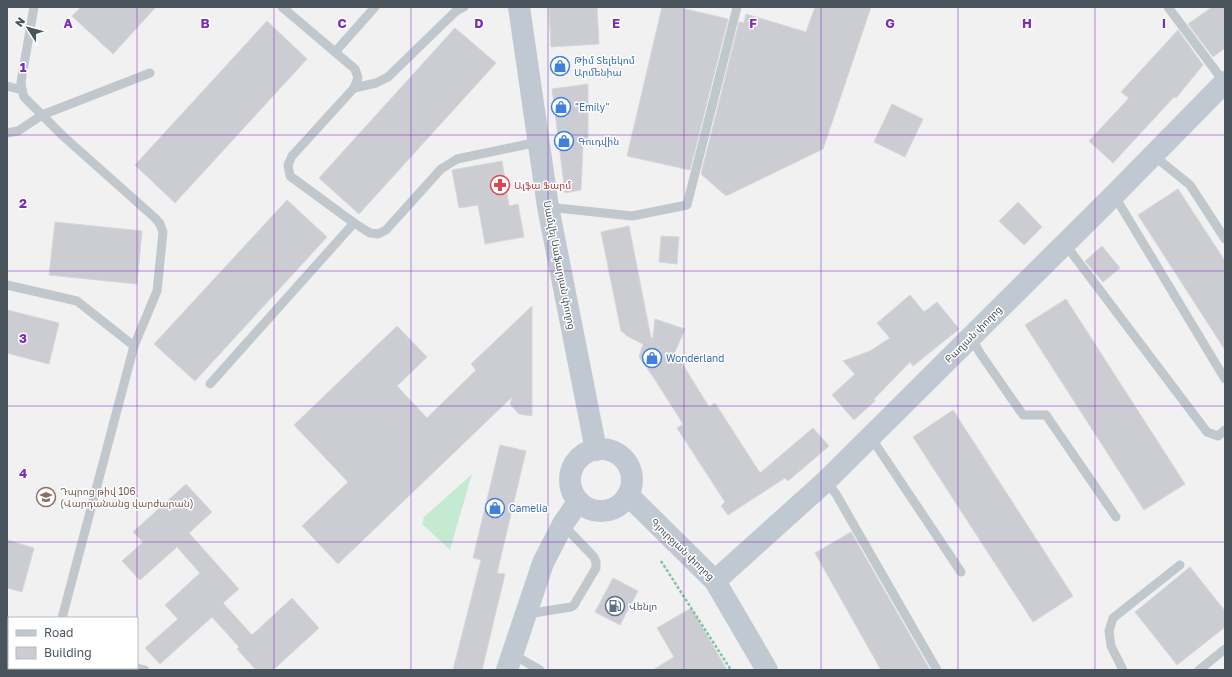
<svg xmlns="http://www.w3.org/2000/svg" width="1232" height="677" viewBox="0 0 1232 677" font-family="'Golos Text','Noto Sans Armenian',sans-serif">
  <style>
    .green { fill: #c4ebd2 }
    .building { fill: #cbcdd2; stroke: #d5d7db }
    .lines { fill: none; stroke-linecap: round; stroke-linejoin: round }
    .path { stroke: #80c5a1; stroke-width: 2.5; stroke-dasharray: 3 2; stroke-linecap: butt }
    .lane { stroke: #c0c8cd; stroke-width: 9 }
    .secondary { stroke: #c0c9d2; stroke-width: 22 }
    .grid { fill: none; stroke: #7b2cbf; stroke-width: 1; stroke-opacity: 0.55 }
    .labels { text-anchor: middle; stroke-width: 3; stroke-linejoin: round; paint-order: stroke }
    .shop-label { font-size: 10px; fill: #366cbe; stroke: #fff; text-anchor: start }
    .health-label { font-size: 10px; fill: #be3a42; stroke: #fff; text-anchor: start }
    .street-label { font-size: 10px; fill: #4a545c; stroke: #fff }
    .education-label { font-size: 10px; fill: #785e54; stroke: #fff; text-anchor: start }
    .service-label { font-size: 10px; fill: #4e5e75; stroke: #fff; text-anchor: start }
    .grid-label { font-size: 13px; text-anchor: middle; font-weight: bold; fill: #7b2cbf; stroke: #fff; stroke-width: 3; stroke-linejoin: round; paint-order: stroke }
  </style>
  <rect width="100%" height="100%" fill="#f2f1f1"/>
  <polygon class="green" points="472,474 450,550 422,524 424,517"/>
  <g class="building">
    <polygon points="81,7 156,7 113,54 72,16"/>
    <polygon points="549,7 597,7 599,44 551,47"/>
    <polygon points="662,7 677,7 728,19 690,170 627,156"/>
    <polygon points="815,7 871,7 823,149 726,196 701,174 739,22 744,23 746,14 806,32"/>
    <polygon points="1212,7 1225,7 1225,48 1213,57 1188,24"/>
    <polygon points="267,21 307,59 175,203 135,165"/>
    <polygon points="455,28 496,63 359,214 319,178"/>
    <polygon points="1178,30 1203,65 1176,98 1174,97 1113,163 1089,141 1129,98 1121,92"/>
    <polygon points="588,84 588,142 583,143 581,190 565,193 552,89"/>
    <polygon points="892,104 923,119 905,157 874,142"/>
    <polygon points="502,161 509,206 518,204 524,237 485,244 478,205 459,208 452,170"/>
    <polygon points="1178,189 1225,261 1225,350 1138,215"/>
    <polygon points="287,200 327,237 195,381 154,344"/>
    <polygon points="1018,202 1042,227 1024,245 999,221"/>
    <polygon points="55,222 142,231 137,284 49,275"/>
    <polygon points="629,226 651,338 653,338 655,319 685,329 675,352 709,407 715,403 760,473 813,428 829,446 788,481 785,478 728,515 721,506 725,502 677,428 683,424 654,378 639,357 643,344 627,336 621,331 601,232"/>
    <polygon points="661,236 679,237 677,264 659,262"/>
    <polygon points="1102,246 1120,268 1103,282 1085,261"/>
    <polygon points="910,295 924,312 937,302 959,329 913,366 910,362 874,399 875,401 854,420 832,395 855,374 843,361 870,351 890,338 877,323"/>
    <polygon points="1066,299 1185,484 1144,510 1025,325"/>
    <polygon points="532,306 532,416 519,414 510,404 512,397 338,564 302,526 348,482 294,425 397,326 427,357 397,386 427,418 476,370 471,364"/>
    <polygon points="7,310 59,323 49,364 7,353"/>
    <polygon points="953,410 1073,596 1033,622 913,437"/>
    <polygon points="500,445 526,451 497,573 505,574 482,670 453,670 481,560 473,558"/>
    <polygon points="186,484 212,512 189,533 239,589 223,603 252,635 292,598 319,628 273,670 256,670 237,649 239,647 212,617 160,664 145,648 178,619 165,605 200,573 177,547 140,580 122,561 143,542 133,532"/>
    <polygon points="851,532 930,670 881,670 815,553"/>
    <polygon points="7,540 34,548 22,592 7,588"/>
    <polygon points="1190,567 1225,611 1225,627 1177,665 1135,612"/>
    <polygon points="613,578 638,591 620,625 595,612"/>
    <polygon points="691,608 727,670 653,670 674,657 657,628"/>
  </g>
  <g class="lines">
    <polyline class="path" points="661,561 731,670"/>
    <g class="lane">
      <polyline points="34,7 21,82 22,90 24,97 63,136 155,218 160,224 163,232 157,291 134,346 62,618"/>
      <polyline points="282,7 355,69 358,78 354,88 292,156 288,165 290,176 354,223 370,233 378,234 386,230 441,169 457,159 538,142"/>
      <polyline points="1168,7 1224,82"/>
      <polyline points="335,52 375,7"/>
      <polyline points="7,86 22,90"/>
      <polyline points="354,88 376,83 388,77 456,11 464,7"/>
      <polyline points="7,133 18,131 42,115 150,73"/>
      <polyline points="1153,155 1190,185 1225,239"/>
      <polyline points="1114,195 1225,379"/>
      <polyline points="548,207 632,216 687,205 737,7"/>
      <polyline points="1065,244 1207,432 1218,436 1225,430"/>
      <polyline points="7,285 77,301 134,346"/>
      <polyline points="971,337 980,353 1023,415 1046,415 1116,517"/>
      <polyline points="210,384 354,223"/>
      <polyline points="870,436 961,572"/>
      <polyline points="826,481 836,494 937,670"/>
      <polyline points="527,614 571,607 574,605 596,568 596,562 594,557 563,525"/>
      <polyline points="512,654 540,670"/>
      <polyline points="67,668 67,670"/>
      <polyline points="137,668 145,670"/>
      <polyline points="1123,670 1111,646 1109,631 1113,618 1180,565"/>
      <polyline points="1199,670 1225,649"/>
    </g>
    <g class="secondary">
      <polyline points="519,7 548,207 596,450"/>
      <circle cx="601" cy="480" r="31"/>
      <polyline points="628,495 715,581 767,670"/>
      <polyline points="715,581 826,481 1114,195 1225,82"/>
      <polyline points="507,670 543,563 563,524 578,502"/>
    </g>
  </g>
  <path class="grid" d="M137,7V618M274,7V670M411,7V670M548,7V670M684,7V670M821,7V670M958,7V670M1095,7V670M7,135H1225M7,271H1225M7,406H1225M7,542H1225M137,668V670"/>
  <defs>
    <g id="shop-ring" transform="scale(1)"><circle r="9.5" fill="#fff" stroke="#3f7fe0" stroke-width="1.5"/><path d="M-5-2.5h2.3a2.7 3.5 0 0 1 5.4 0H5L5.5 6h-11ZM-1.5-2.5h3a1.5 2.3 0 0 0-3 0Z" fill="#3f7fe0"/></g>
    <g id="pharmacy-ring" transform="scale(1)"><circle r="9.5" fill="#fff" stroke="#e0444e" stroke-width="1.5"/><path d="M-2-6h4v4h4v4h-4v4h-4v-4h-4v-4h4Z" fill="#e0444e"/></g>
    <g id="school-ring" transform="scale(1)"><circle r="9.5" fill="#fff" stroke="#8d6e63" stroke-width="1.5"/><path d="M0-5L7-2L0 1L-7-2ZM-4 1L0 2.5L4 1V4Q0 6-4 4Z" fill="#8d6e63"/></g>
    <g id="fuel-ring" transform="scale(1)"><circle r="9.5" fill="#fff" stroke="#5c6f8a" stroke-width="1.5"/><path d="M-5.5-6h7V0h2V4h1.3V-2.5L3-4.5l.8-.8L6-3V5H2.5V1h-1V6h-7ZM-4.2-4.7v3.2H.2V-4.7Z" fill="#5c6f8a"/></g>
  </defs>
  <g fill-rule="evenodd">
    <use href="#shop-ring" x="560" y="66"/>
    <use href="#shop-ring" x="561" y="107"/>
    <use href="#shop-ring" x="564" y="141"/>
    <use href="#pharmacy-ring" x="500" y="185"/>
    <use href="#shop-ring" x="652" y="358"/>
    <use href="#school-ring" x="46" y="497"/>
    <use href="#shop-ring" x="495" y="508"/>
    <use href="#fuel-ring" x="615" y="606"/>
  </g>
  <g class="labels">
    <g class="shop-label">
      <text x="574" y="64">Թիմ Տելեկոմ<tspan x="574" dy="12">Արմենիա</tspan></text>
      <text x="575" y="111">"Emily"</text>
      <text x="578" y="145">Գուդվին</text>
      <text x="666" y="362">Wonderland</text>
      <text x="509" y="512">Camelia</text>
    </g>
    <g class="health-label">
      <text x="514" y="189">Ալֆա Ֆարմ</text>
    </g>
    <g class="street-label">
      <text transform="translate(560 265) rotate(79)" y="4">Սամվել Սաֆարյան փողոց</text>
      <text transform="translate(973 334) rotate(-45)" y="4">Բաղյան փողոց</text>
      <text transform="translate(683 549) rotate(44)" y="4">Գյուրջյան փողոց</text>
    </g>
    <g class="education-label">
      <text x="60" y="495">Դպրոց թիվ 106<tspan x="60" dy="12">(Վարդանանց վարժարան)</tspan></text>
    </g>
    <g class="service-label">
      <text x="629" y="610">Վենլո</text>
    </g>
  </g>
  <g class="grid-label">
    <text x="68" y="28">A</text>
    <text x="205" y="28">B</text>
    <text x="342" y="28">C</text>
    <text x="479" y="28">D</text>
    <text x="616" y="28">E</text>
    <text x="753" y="28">F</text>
    <text x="890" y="28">G</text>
    <text x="1027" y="28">H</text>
    <text x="1164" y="28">I</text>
    <text x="23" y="72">1</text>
    <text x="23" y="208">2</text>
    <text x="23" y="343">3</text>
    <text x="23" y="478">4</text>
  </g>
  <rect width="1232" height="677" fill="none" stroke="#4a545c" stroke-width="16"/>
  <rect x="8" y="617" width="130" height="52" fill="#ffffff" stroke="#b7bbbe"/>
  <rect x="16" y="630" width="20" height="6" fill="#c0c9d2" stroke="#b7bbbe"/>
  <text x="44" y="637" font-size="12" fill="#4a545c">Road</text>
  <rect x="16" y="647" width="20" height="12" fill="#cbcdd2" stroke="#b7bbbe"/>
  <text x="44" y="657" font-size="12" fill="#4a545c">Building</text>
  <g transform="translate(28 28) rotate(306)" stroke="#ffffff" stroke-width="3" paint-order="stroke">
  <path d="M0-3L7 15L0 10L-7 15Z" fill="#4a545c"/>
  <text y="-6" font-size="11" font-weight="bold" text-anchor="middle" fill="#4a545c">N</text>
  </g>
</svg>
